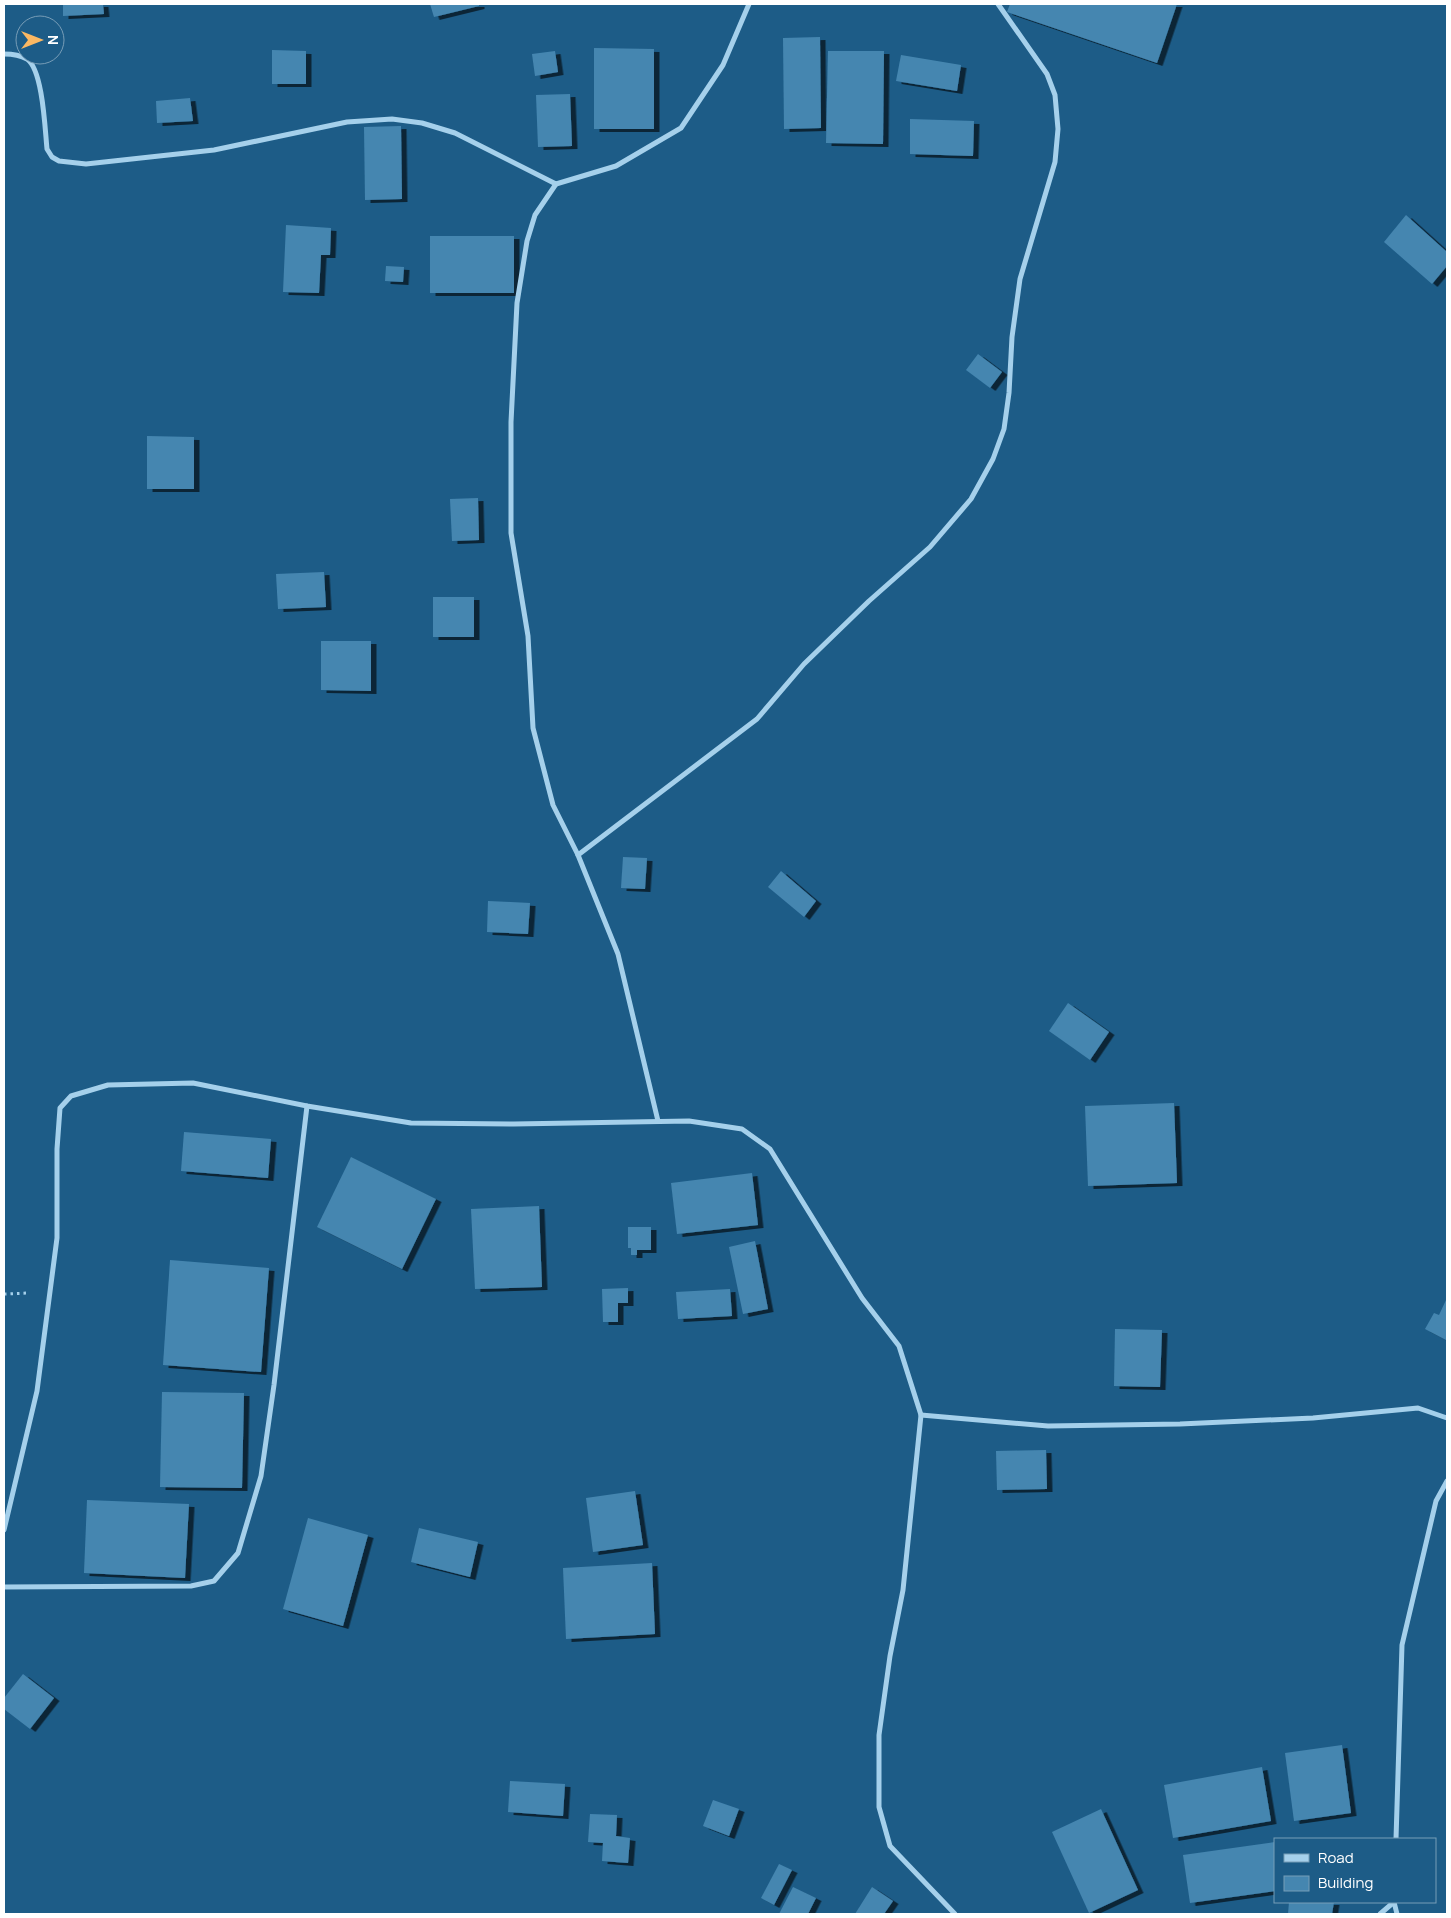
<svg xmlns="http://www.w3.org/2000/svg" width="1451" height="1918" viewBox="0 0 1451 1918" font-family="Manrope,sans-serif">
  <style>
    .building { fill: #4586b0; filter: url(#shadow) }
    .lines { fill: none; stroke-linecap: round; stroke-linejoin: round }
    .path { stroke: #a5d0eb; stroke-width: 3; stroke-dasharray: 2.5 4; stroke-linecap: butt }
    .street { stroke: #a5d0eb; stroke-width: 5 }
  </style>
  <defs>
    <filter id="shadow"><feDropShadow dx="5.5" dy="3" stdDeviation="0" flood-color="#0009"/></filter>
  </defs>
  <rect width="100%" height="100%" fill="#1d5c87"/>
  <g class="building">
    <polygon points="63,4 103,4 104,14 63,16"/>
    <polygon points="430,4 479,4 479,6 434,17"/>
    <polygon points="1010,4 1177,4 1157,63 1007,12"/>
    <polygon points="820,37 821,128 784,129 783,38"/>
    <polygon points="594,48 654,49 654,129 594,129"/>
    <polygon points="272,50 306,51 306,84 272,84"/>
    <polygon points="555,51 558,72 535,76 532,54"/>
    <polygon points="828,51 884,51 883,144 826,143"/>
    <polygon points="901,55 961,65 957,91 896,81"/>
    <polygon points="570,94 572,146 538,147 536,95"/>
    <polygon points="190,98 193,121 157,123 156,101"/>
    <polygon points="910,119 974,121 973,156 910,154"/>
    <polygon points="401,126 402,199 365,200 364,127"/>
    <polygon points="1406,215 1447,252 1447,266 1432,284 1384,242"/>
    <polygon points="286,225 331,228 330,255 321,255 319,293 283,292"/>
    <rect x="430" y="236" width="84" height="57"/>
    <polygon points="386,266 404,267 403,282 385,281"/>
    <polygon points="978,354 1002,372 990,388 966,370"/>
    <polygon points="147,436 194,437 194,489 147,489"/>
    <polygon points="478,498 479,540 452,541 450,499"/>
    <polygon points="324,572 326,607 278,609 276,574"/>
    <rect x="433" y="597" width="41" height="40"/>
    <polygon points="321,641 371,641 371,691 321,690"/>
    <polygon points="623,857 647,858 645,889 621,888"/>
    <polygon points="781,871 816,901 804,917 768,887"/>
    <polygon points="488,901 530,903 528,934 487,932"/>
    <polygon points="1068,1003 1109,1032 1090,1060 1049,1031"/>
    <polygon points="1174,1103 1177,1183 1088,1186 1085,1106"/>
    <polygon points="184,1132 271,1139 268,1178 181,1171"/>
    <polygon points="351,1157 436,1199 402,1269 317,1227"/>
    <polygon points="752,1173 758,1225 677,1234 671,1183"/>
    <polygon points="539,1206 542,1287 475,1289 471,1209"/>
    <polygon points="628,1227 651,1227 651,1250 637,1250 637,1255 631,1255 631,1248 628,1248"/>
    <polygon points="755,1241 768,1309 743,1314 729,1247"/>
    <polygon points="170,1260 269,1268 261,1372 163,1365"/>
    <polygon points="628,1288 628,1303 618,1303 618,1322 603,1322 602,1289"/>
    <polygon points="730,1289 732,1316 678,1319 676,1292"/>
    <polygon points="1447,1298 1447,1338 1446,1340 1425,1329 1434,1313 1439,1315"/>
    <polygon points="1115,1329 1162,1330 1160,1387 1114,1386"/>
    <polygon points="162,1392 244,1393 242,1488 160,1487"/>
    <polygon points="1046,1450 1047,1489 997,1490 996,1451"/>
    <polygon points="635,1491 643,1545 593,1552 586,1498"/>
    <polygon points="87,1500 189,1504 185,1578 84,1573"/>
    <polygon points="308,1518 368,1535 343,1626 283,1609"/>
    <polygon points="419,1528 478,1542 470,1577 411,1562"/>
    <polygon points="652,1563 655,1634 566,1639 563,1568"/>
    <polygon points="23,1674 54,1698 30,1729 4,1709 4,1698"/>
    <polygon points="1342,1745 1351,1813 1294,1821 1285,1753"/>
    <polygon points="1262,1767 1271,1821 1173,1838 1164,1785"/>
    <polygon points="510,1781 565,1784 563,1816 508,1812"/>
    <polygon points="713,1800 739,1809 729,1836 703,1826"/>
    <polygon points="1101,1809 1138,1890 1089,1913 1052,1832"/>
    <polygon points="590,1814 617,1815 616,1836 630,1838 628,1863 602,1861 603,1843 588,1842"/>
    <polygon points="1275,1842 1275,1891 1190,1903 1183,1855"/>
    <polygon points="779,1864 792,1870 774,1905 761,1898"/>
    <polygon points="793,1887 816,1898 808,1914 779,1914"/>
    <polygon points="872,1887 893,1901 884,1914 855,1914"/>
    <polygon points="1289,1902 1334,1902 1332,1914 1288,1914"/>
  </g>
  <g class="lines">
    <polyline class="path" points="4,1294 29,1293"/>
    <g class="street">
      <path d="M4,54C11,54 20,55 27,59C43,70 45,130 47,149L52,157L59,161L86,164L214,150L347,122L392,119L422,123L455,133L556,184"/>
      <polyline points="578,855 757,719 804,664 869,601 930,547 971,499 993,459 1004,429 1009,393 1012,337 1020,279 1055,162 1058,129 1055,95 1047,74 998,4"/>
      <polyline points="658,1121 618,954 578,855 553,805 533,728 528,636 511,533 511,422 517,303 527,241 535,215 556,184 616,166 681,128 723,65 749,4"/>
      <polyline points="921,1415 1048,1426 1180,1424 1313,1418 1418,1408 1447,1418"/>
      <polyline points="4,1530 37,1391 57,1238 57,1149 60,1108 71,1096 108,1085 193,1083 307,1106 411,1123 514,1124 689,1121 742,1129 770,1149 862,1298 899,1346 921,1415 903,1590 890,1656 879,1735 879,1807 890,1846 955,1914"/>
      <polyline points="4,1587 191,1586 214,1581 238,1553 261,1476 274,1385 307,1106"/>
      <polyline points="1396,1839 1402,1645 1436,1501 1447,1481"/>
      <polyline points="1394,1902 1397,1914"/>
      <polyline points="1380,1914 1394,1902"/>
    </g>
  </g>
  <rect width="1451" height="1918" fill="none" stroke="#ffffff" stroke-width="10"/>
  <rect x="1274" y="1838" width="162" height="65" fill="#1d5c87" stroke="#779db7"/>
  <rect x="1284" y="1854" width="25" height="8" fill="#a5d0eb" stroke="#779db7"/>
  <text x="1318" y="1863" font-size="15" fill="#ffffff">Road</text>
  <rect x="1284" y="1876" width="25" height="15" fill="#4586b0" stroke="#779db7"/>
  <text x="1318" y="1888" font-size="15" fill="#ffffff">Building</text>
  <g transform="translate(40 40) rotate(90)"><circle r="24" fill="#1d5c87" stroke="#779db7"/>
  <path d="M0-4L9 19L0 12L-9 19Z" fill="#fbb863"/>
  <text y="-8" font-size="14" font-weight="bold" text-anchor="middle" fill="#ffffff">N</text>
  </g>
</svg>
